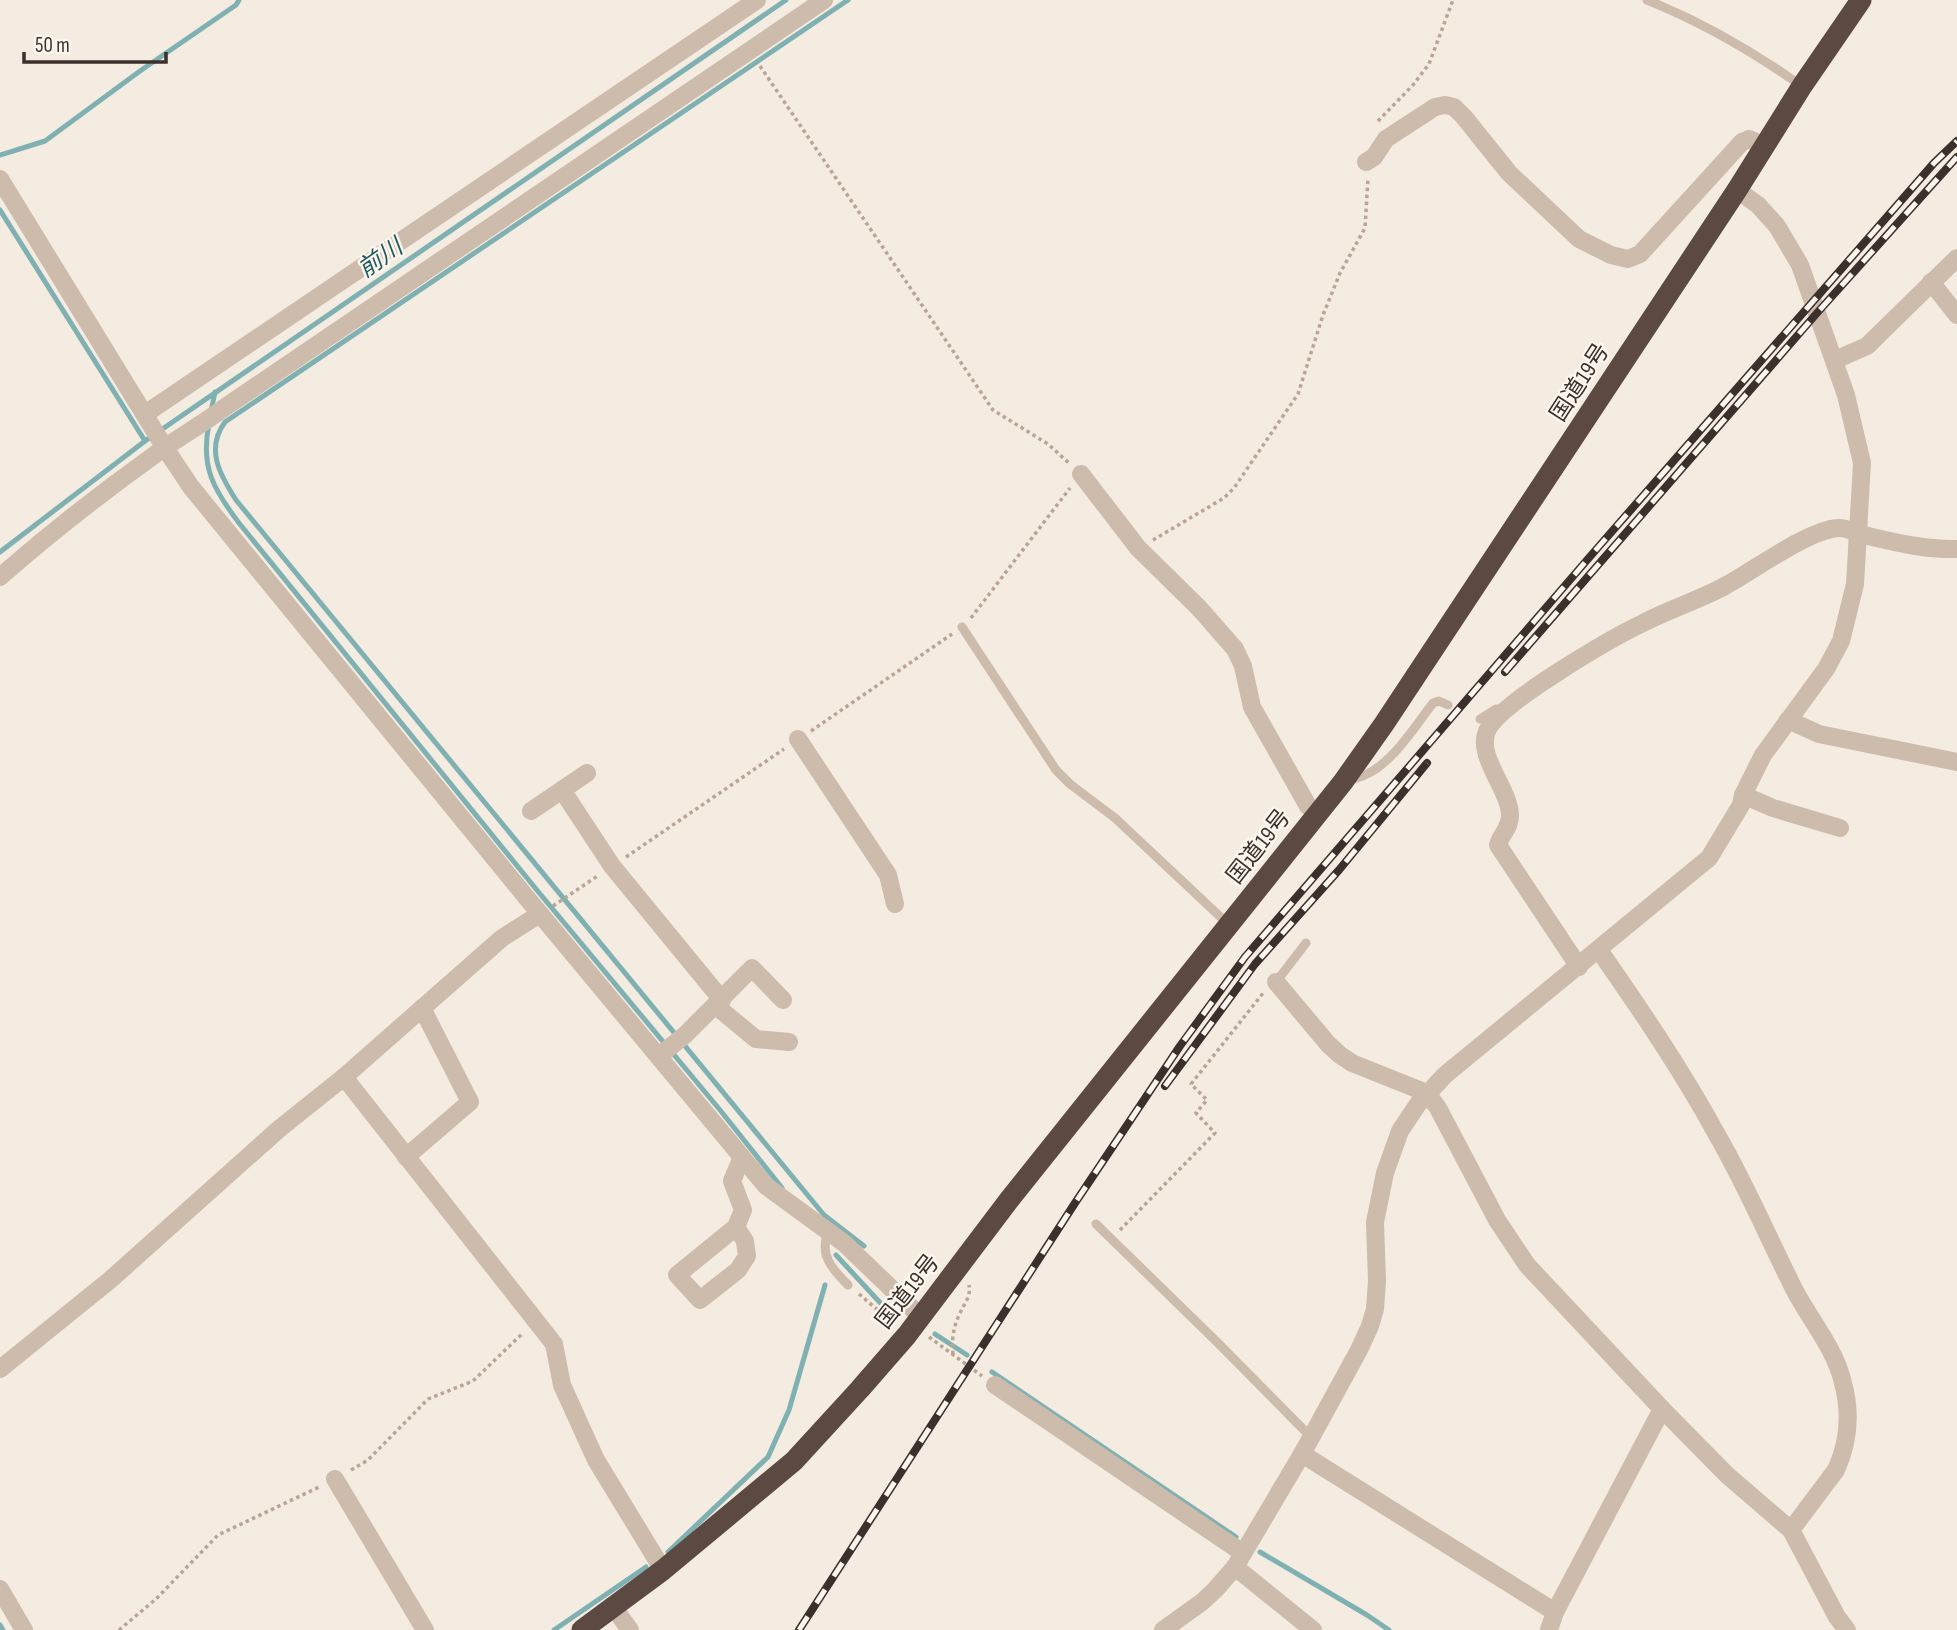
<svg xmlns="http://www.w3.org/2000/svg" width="1957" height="1630" viewBox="0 0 1957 1630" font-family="'Sofia Sans Condensed','Noto Sans JP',sans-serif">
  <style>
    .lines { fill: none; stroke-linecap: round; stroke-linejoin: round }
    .stream { stroke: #7fb0b2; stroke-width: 5 }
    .path { stroke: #b9a596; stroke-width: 3.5; stroke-dasharray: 3.5 3.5; stroke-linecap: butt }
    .lane { stroke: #cdbbac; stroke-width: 9 }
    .street { stroke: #cdbbac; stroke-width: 18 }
    .highway { stroke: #5c4a42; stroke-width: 21 }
    .rail-casing { stroke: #3b302b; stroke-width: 8 }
    .rail { stroke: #fbf5ee; stroke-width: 5; stroke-dasharray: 16; stroke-linecap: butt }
    .labels { text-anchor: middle; stroke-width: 5; stroke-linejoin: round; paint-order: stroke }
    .street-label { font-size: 23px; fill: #3b302b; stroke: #fbf5ee }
    .water-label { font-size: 24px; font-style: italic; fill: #1f5a5e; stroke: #fbf5ee }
  </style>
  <rect width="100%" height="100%" fill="#f4ebe1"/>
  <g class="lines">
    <g class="stream">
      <path d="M848,0L225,422C205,449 220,475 236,500L824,1215L864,1246"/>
      <polyline points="0,155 45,141 140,71 236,5 239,0"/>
      <polyline points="0,210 145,441"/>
      <polyline points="211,411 215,392"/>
      <path d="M209,424C200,467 214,490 239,523L536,889L720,1110L782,1188"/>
      <polyline points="0,552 145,441 786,0"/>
      <polyline points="836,1255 885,1308"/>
      <polyline points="935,1334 967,1355"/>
      <polyline points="992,1372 1236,1537"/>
      <polyline points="668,1552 768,1457 789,1410 825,1285"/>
      <polyline points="1260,1552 1367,1615 1389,1630"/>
      <polyline points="0,1625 3,1630"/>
      <polyline points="554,1630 646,1567"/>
    </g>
    <g class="path">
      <polyline points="760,66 993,410 1048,444 1070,464"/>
      <polyline points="1378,121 1413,85 1429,64 1453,0"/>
      <polyline points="1153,540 1224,498 1234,488 1298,394 1323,315 1340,273 1365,228 1368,178"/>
      <polyline points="971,618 1070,488"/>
      <polyline points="811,731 952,634"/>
      <polyline points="626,857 784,749"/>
      <polyline points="553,906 599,875"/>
      <polyline points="1120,1230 1215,1133 1196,1113 1207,1100 1191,1084 1264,992"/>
      <polyline points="859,1294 892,1322"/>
      <polyline points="929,1337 982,1376"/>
      <path d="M953,1354C951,1340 954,1325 960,1313C965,1302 971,1297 969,1285"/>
      <polyline points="351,1470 368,1460 428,1399 473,1381 523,1333"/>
      <polyline points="119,1630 156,1599 218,1535 319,1487"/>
    </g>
    <g class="lane">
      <path d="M1647,0C1702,22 1752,51 1800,85"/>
      <polyline points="962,627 1056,770 1070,784 1115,818 1228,924"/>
      <polyline points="1480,719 1496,709"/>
      <path d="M1351,780C1356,778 1362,777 1367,774C1393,762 1416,725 1433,703L1439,701L1448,705"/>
      <polyline points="1276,982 1306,943"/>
      <polyline points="1096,1224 1217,1342 1303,1429 1311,1436"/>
      <path d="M829,1231C818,1254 832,1269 848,1285"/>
    </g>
    <g class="street">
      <polyline points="1366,162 1374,157 1386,139 1435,107 1445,105 1454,107 1464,117 1509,173 1579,239 1611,255 1628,259 1640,254 1742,142 1749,139 1764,146"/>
      <polyline points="0,179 165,448 191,487 540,914 766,1186 844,1243 921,1317"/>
      <polyline points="1931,282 1957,315"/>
      <polyline points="1835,360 1867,346 1957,258"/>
      <polyline points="145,414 757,0"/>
      <polyline points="1081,474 1138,548 1199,608 1235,649 1243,666 1252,707 1308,806 1317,814"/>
      <path d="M0,577C49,534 100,494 153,456C176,439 201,425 224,408L824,0"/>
      <polyline points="1788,720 1819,734 1957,762"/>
      <polyline points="798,739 888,875 895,904"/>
      <polyline points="562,790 612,866 722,1000"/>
      <polyline points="1743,795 1773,808 1840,828"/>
      <polyline points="531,811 587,773"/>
      <path d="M1599,950C1640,1009 1681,1069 1716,1133C1745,1183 1768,1237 1794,1289C1810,1320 1835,1348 1843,1383C1851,1413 1849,1442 1836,1470L1791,1530"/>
      <path d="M1579,967L1498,845C1501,834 1510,828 1510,816C1510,789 1476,757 1487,731C1499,703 1612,638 1643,623C1670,609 1699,600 1725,586C1753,571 1808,530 1838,528C1846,527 1859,534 1868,536C1897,543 1928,550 1957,549"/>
      <polyline points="1276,982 1328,1044 1340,1055 1352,1063 1427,1093 1438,1108 1497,1220 1527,1265 1662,1409 1727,1475 1791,1530 1837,1617 1847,1630"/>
      <polyline points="716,1006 756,1039 789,1042"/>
      <polyline points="659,1056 685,1035 752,968 783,1000"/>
      <polyline points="344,1077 554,1344 562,1385 596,1460 663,1570"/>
      <polyline points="406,1157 470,1102 422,1008"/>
      <polyline points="736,1227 745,1241 747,1256 738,1270 700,1300 677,1275 736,1227 743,1210 732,1181 742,1157"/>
      <polyline points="0,1369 110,1280 279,1129 344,1077 502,938 540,914"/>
      <polyline points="995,1385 1243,1553"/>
      <polyline points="1302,1454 1555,1612"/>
      <polyline points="335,1479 425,1630"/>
      <polyline points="1235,1567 1313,1630"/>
      <polyline points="0,1589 24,1630"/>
      <polyline points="614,1608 630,1630"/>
      <polyline points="1163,1630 1202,1602 1215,1590 1235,1567 1302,1454 1359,1350 1370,1326 1375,1309 1377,1281 1375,1222 1385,1173 1400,1131 1418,1104 1445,1075 1709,858 1741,805 1743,795 1763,755 1826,669 1841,641 1855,584 1862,463 1846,395 1800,265 1777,226 1758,205 1737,190"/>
      <polyline points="1549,1630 1555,1612 1662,1409"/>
    </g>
    <polyline class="highway" points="582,1630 663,1570 794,1461 860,1389 907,1335 1009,1200 1343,782 1384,724 1737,190 1802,86 1861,0"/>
    <g class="rail-casing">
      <g id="rail">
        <polyline points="1505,672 1817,313 1957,157"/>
        <polyline points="1165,1086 1255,964 1339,870 1427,763"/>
        <polyline points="799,1630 1075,1203 1180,1046 1245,957 1594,552 1934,163 1957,141"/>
      </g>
    </g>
    <use href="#rail" class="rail"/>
  </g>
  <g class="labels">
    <g class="street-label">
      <text transform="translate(1579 382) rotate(-57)" y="8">国道19号</text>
      <text transform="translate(1258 846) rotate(-52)" y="8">国道19号</text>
      <text transform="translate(907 1291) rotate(-52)" y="8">国道19号</text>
    </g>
    <g class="water-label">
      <text transform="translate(380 258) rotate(-35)" y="8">前川</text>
    </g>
  </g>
  <path d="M24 52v10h142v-10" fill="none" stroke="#3b302b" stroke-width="3.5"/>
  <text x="35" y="52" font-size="21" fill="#3b302b" stroke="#fbf5ee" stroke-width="5" paint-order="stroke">50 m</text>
</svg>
